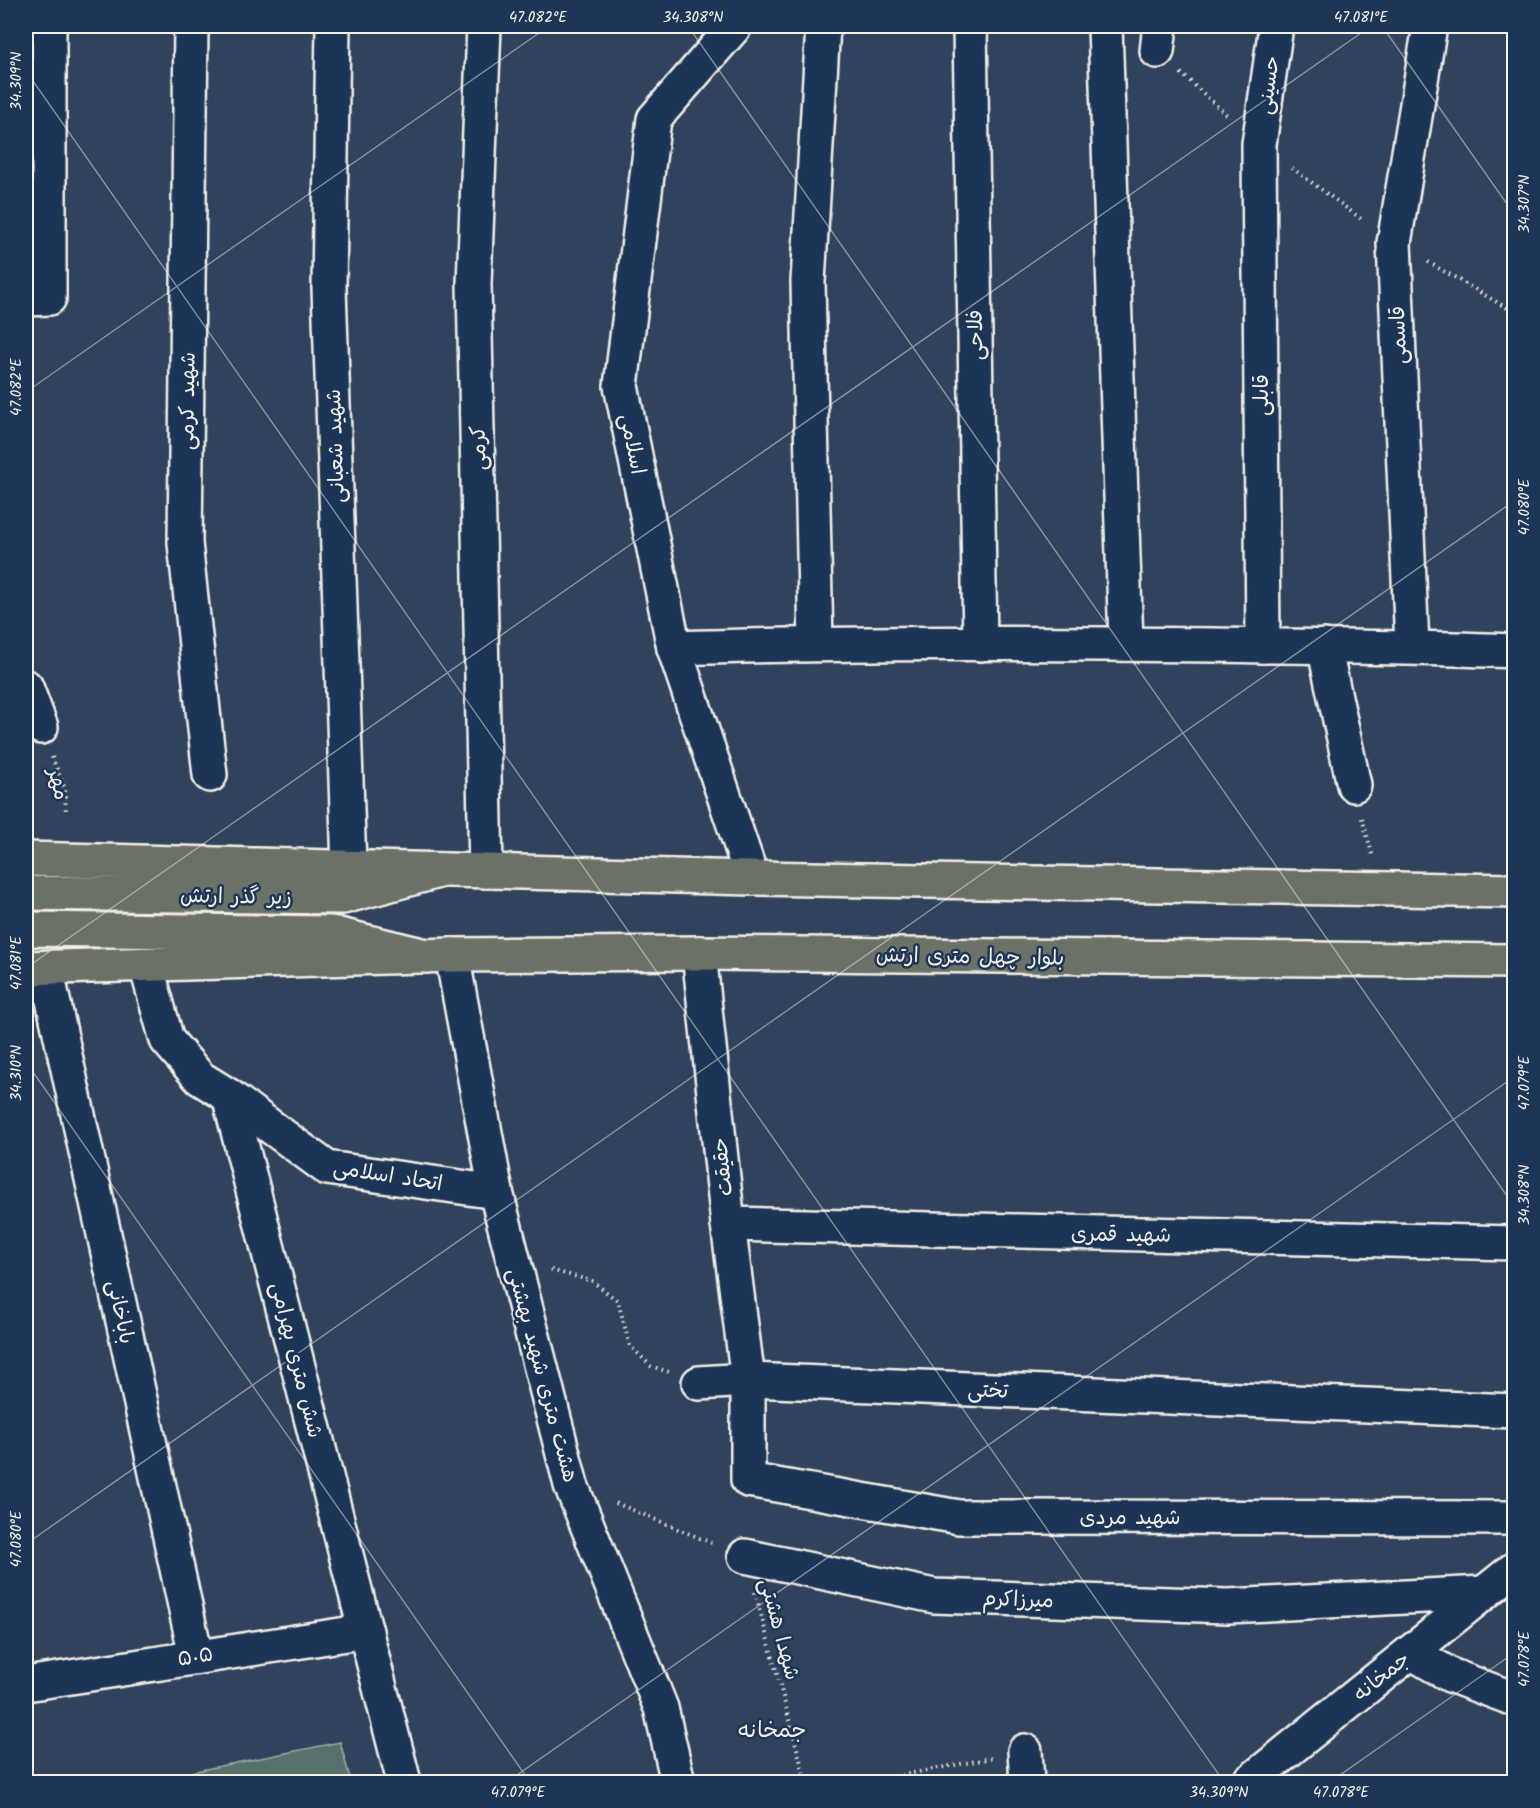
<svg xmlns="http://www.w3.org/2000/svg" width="1540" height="1808" viewBox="0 0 1540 1808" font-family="Kalam,'Playpen Sans Arabic',sans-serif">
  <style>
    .green { fill: #55706d; stroke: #a4b0aa; stroke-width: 1.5 }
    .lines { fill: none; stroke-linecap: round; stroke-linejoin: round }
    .minor-casing { stroke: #f4f1e8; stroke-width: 38 }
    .major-casing { stroke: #f4f1e8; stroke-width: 38 }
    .highway-casing { stroke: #f4f1e8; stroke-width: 38 }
    .path { stroke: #f4f1e8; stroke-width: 4; stroke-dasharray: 1.5 4.5; stroke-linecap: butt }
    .minor { stroke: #1d3557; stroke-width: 33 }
    .major { stroke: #6a7166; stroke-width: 33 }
    .highway { stroke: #6a7166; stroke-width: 33 }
    .ticks { fill: none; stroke: #f4f1e8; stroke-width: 1.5; stroke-opacity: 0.45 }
    .labels { text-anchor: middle; stroke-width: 5; stroke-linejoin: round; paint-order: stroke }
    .street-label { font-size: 21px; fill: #f4f1e8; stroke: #1d3557 }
    .neighbourhood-label { font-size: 22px; fill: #f4f1e8; stroke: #1d3557 }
    .neatline { fill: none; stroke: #f4f1e8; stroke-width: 2 }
    .ticks-label { font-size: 15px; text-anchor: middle; fill: #f4f1e8 }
  </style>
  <rect width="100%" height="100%" fill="#30425c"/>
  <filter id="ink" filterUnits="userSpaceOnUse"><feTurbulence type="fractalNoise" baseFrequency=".0167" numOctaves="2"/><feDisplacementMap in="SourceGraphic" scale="12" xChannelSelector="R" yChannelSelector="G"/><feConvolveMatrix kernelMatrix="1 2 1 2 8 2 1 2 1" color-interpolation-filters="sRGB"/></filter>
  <g filter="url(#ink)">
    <polygon class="green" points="340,1742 351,1782 141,1782"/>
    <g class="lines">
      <g class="minor-casing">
        <g id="minor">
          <polyline points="191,26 185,543 210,775"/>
          <polyline points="333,26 329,288 349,867"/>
          <polyline points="484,26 474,284 486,871"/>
          <polyline points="735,26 654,119 621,386 674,648 752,878"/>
          <polyline points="970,26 980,644"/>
          <polyline points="1105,26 1126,644"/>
          <polyline points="1157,51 1160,26"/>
          <polyline points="26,299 49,298 49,26"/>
          <polyline points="816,644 808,282 823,26"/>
          <polyline points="1263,646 1259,144 1276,26"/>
          <polyline points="1324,646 1354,785"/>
          <polyline points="1412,646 1394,243 1430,26"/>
          <path d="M674,648C854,642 1034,643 1215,645C1315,647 1414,647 1514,651"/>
          <polyline points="26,687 41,727"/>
          <polyline points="699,953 728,1224 748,1380 748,1480 959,1517 1514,1518"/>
          <polyline points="452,955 496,1192 571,1485 661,1708 678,1782"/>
          <polyline points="146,965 167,1040 200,1078 229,1096 404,1782"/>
          <polyline points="46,968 196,1656"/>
          <polyline points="229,1096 327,1168 496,1192"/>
          <polyline points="728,1224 1514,1243"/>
          <polyline points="699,1383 748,1380 1514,1411"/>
          <polyline points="745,1556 934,1596 1228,1606 1484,1593"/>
          <polyline points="1411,1652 1450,1675 1514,1699"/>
          <polyline points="26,1684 366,1631"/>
          <polyline points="1025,1751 1027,1782"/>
          <polyline points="1249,1782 1514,1569"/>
        </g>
      </g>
      <g class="major-casing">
        <g id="major">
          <polyline points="26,859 752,878 1514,891"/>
          <polyline points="26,968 452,955 699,953 1514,961"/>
        </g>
      </g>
      <g class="highway-casing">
        <g id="highway">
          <polyline points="26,893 343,897 442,870"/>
          <polyline points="26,929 331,933 426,956"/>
        </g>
      </g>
      <g class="path">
        <polyline points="1181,73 1228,116"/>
        <polyline points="1292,168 1364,221"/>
        <polyline points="1428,262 1514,312"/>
        <polyline points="52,757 65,789 66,814"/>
        <polyline points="1362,818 1373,857"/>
        <polyline points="551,1270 592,1281 618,1301 630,1346 651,1366 669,1372"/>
        <polyline points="616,1503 714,1544"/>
        <polyline points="755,1592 806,1782"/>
        <polyline points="866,1782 992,1758"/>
      </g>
      <use href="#minor" class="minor"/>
      <use href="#major" class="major"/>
      <use href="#highway" class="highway"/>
    </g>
  </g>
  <path class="ticks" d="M688,26L1514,1206M1382,26L1514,214M26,71L1224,1782M26,392L549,26M26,968L1371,26M26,1062L530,1782M26,1544L1514,501M507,1782L1514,1077M1330,1782L1514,1653"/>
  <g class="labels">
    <g class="street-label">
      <text transform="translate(1268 85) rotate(-82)" y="7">حسینی</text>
      <text transform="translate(975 335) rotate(-91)" y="7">فلاحی</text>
      <text transform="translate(1398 335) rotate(-92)" y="7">قاسمی</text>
      <text transform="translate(1261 395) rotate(-90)" y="7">قابلی</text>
      <text transform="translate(187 401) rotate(-89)" y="7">شهید کرمی</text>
      <text transform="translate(633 444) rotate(79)" y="7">اسلامی</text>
      <text transform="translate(335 446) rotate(-92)" y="7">شهید شعبانی</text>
      <text transform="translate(478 448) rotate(-91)" y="7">کرمی</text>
      <text transform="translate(59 784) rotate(76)" y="7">مهر</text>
      <text transform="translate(236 896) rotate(1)" y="7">زیر گذر ارتش</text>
      <text transform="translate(970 956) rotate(1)" y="7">بلوار چهل متری ارتش</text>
      <text transform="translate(722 1167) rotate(-96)" y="7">حقیقت</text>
      <text transform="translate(388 1175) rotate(9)" y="7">اتحاد اسلامی</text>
      <text transform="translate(1121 1234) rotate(1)" y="7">شهید قمری</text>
      <text transform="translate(121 1312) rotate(78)" y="7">باباخانی</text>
      <text transform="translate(297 1360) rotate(76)" y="7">شش متری بهرامی</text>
      <text transform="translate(543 1375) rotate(75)" y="7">هشت متری شهید بهشتی</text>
      <text transform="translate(988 1390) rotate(2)" y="7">تختی</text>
      <text x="1130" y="1524">شهید مردی</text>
      <text transform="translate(1018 1599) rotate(2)" y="7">میرزاکرم</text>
      <text transform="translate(780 1629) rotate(75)" y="7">شهدا هشتی</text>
      <text transform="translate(195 1656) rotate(-9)" y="7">۵۰۵</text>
      <text transform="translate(1381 1676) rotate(-39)" y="7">جمخانه</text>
    </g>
    <g class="neighbourhood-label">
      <text x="772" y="1737">جمخانه</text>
    </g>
  </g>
  <rect width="1540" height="1808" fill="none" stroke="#1d3557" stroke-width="66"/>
  <rect x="33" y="33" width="1474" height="1742" class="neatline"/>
  <g class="ticks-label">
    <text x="538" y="22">47.082°E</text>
    <text x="693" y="22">34.308°N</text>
    <text x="1361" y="22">47.081°E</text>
    <text transform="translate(16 81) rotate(-90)" y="5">34.309°N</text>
    <text transform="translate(1524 204) rotate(-90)" y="5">34.307°N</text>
    <text transform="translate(16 387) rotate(-90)" y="5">47.082°E</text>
    <text transform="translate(1524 507) rotate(-90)" y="5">47.080°E</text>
    <text transform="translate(16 963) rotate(-90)" y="5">47.081°E</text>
    <text transform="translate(16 1073) rotate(-90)" y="5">34.310°N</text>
    <text transform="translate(1524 1083) rotate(-90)" y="5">47.079°E</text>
    <text transform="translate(1524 1195) rotate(-90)" y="5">34.308°N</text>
    <text transform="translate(16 1539) rotate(-90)" y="5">47.080°E</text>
    <text transform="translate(1524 1659) rotate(-90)" y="5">47.078°E</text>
    <text x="518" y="1797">47.079°E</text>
    <text x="1219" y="1797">34.309°N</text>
    <text x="1341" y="1797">47.078°E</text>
  </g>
</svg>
